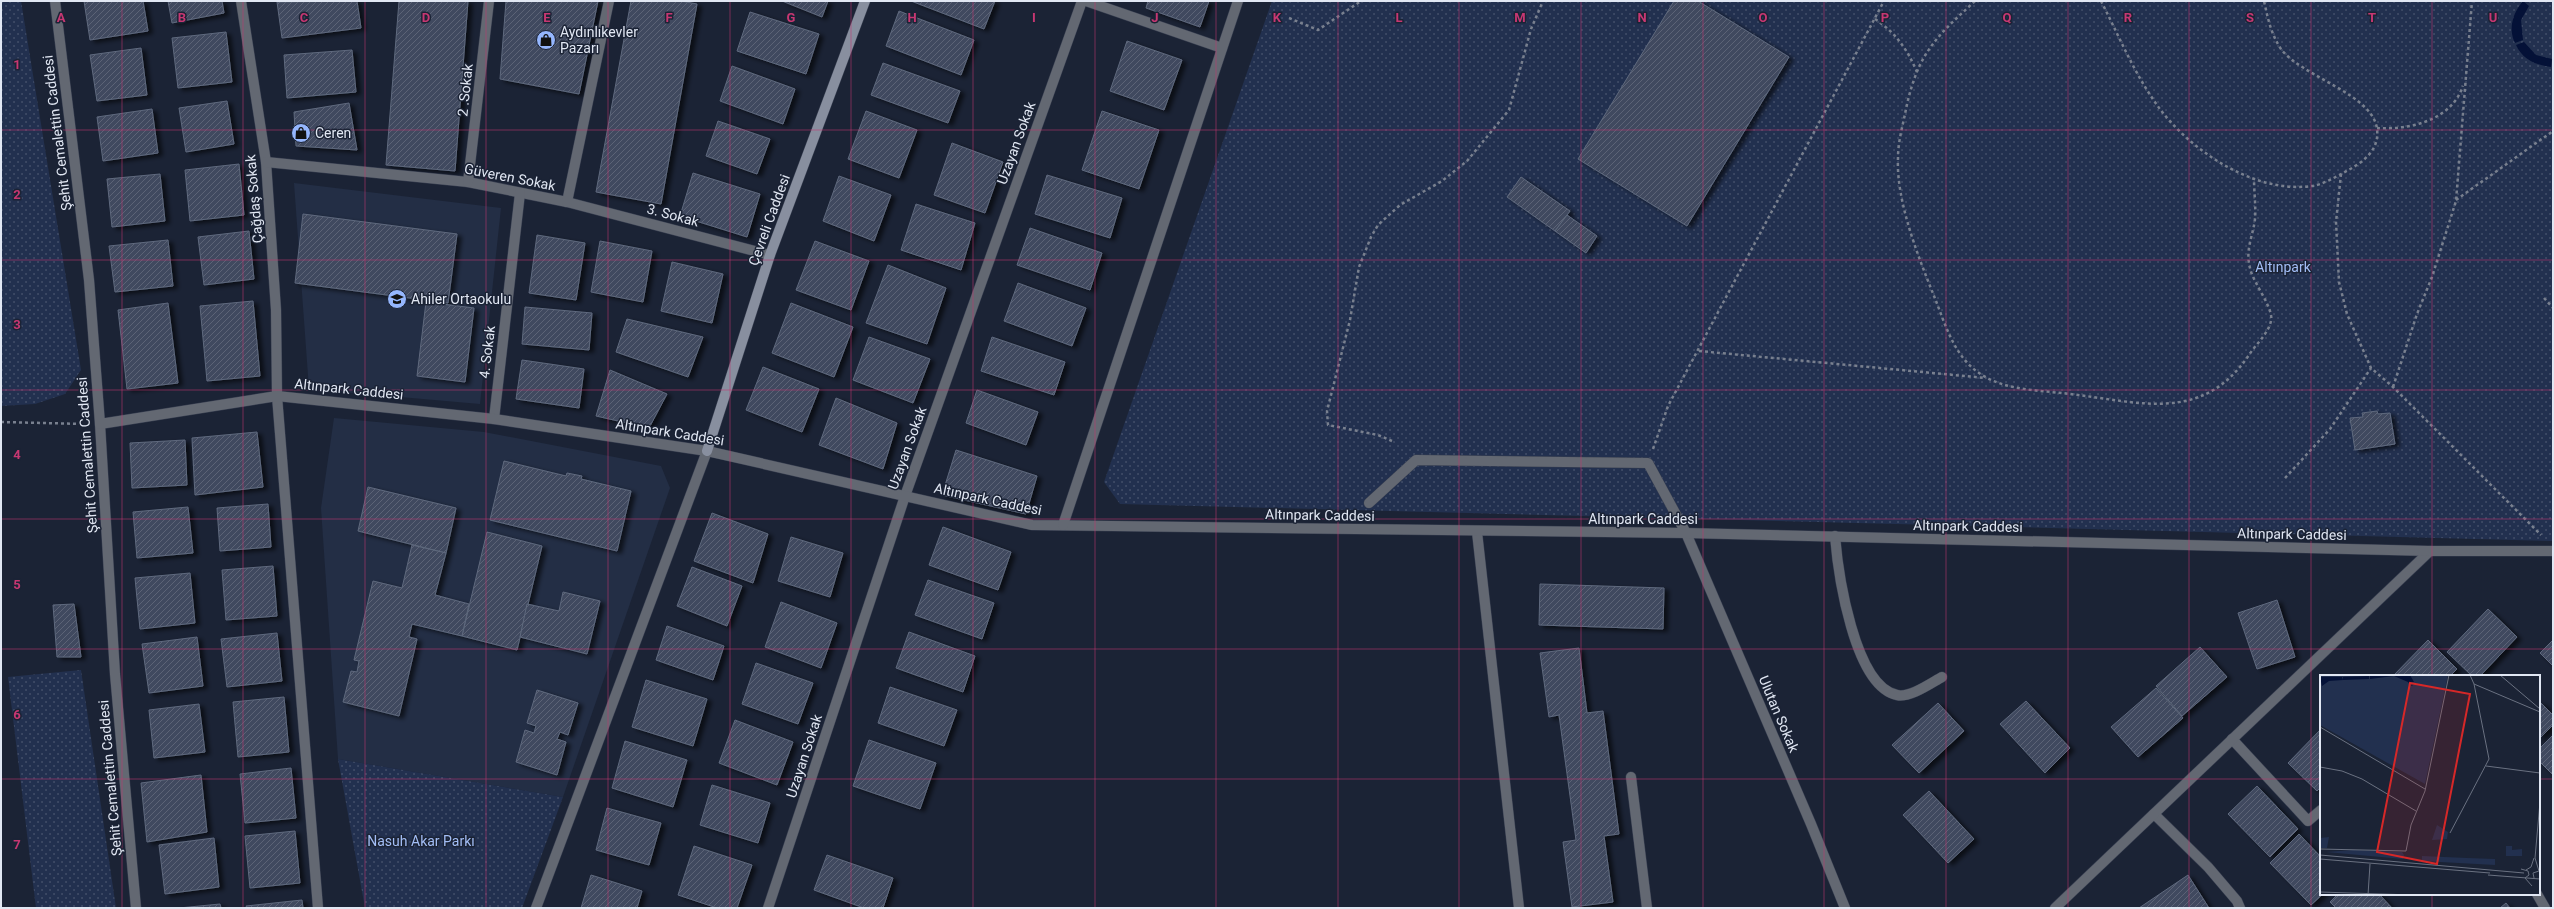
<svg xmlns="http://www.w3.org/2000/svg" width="2554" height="909" viewBox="0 0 2554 909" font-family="Roboto,sans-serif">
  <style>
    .built { fill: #232e45 }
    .park { fill: url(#park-dots) }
    .water { fill: #041137 }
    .building { fill: url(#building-hatch); stroke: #5f697e; filter: url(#shadow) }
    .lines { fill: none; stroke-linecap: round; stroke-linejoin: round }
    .service-casing { stroke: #373e50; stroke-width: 11 }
    .minor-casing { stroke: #373e50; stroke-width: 11 }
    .tertiary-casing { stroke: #373e50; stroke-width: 11 }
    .secondary-casing { stroke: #373e50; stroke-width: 11 }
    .path { stroke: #79808f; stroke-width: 2.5; stroke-dasharray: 3 3; stroke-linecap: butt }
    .service { stroke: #636872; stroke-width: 10 }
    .minor { stroke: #636872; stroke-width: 10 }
    .tertiary { stroke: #636872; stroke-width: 10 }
    .secondary { stroke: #888f9f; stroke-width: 10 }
    .grid { fill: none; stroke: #c73772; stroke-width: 1; stroke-opacity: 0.55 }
    .labels { text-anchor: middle; stroke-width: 3; stroke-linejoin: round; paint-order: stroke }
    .poi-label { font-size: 14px; fill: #e1e7f3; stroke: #1b2335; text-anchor: start }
    .street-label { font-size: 14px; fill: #e1e7f3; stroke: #1b2335 }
    .park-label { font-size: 14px; fill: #a3bef6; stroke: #1b2335 }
    .inset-road { fill: none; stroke: #6a7181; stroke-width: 1 }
    .view { fill: #d62828; fill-opacity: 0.15; stroke: #d62828; stroke-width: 2 }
    .inset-edge { fill: none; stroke: #e1e7f3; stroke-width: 2 }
    .grid-label { font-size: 13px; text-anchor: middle; font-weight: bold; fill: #c73772; stroke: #1b2335; stroke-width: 3; stroke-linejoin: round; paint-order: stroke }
  </style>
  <defs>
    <pattern id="park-dots" width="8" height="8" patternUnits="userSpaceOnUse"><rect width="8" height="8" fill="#22304f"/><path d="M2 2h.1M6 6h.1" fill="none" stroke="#424e69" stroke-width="1.8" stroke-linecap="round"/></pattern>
    <pattern id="building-hatch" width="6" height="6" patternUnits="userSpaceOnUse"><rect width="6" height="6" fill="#404a5e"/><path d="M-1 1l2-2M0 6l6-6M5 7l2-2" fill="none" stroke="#5b6476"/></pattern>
    <filter id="shadow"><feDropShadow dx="4.5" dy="2.5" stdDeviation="2" flood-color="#0009"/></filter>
  </defs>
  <rect width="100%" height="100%" fill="#1b2335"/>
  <g class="built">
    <polygon points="294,183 501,208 480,404 309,389"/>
    <polygon points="334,418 484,432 661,466 670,488 563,797 338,759 321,508"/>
  </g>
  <g class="park">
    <polygon points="1,1 21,1 81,370 65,394 35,404 1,406"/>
    <polygon points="1272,1 2553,1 2553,541 1120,504 1104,482"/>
    <polygon points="81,670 116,908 36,908 8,677"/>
    <polygon points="338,759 563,797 522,908 365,908"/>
  </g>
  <g class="water">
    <path d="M2523,1L2529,6L2521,20L2523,40L2515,43C2508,28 2513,13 2523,1Z"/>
    <path d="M2524,42L2536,55L2552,59L2551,67C2536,65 2523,60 2516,45Z"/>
  </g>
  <g class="building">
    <polygon points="84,1 143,1 148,31 90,40"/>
    <polygon points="168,1 222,1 224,13 172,23"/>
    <polygon points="357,1 361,28 282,38 277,2"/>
    <polygon points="399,1 468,1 455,171 386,165"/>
    <polygon points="506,1 598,1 579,94 500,79"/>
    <polygon points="631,1 681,1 697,4 661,204 596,192"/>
    <polygon points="782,1 828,1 822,17"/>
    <polygon points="911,1 995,1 984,29"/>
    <polygon points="1148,1 1209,1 1200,27 1146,8"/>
    <polygon points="1674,1 1698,1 1789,57 1687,226 1578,159"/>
    <polygon points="899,11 974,40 961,75 886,46"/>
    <polygon points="750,12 819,34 806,74 737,51"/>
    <polygon points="226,32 232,82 178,88 172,38"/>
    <polygon points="1127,41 1182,60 1164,110 1110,91"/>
    <polygon points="141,48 147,95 97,101 90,55"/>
    <polygon points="352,50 356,92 287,98 284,55"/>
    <polygon points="883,63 960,91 948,123 871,95"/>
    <polygon points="732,66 795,89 783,124 720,101"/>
    <polygon points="227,101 234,144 186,152 179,108"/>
    <polygon points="349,103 357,150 296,146 294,112"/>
    <polygon points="152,109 158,153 103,161 97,117"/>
    <polygon points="866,111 917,130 899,178 848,159"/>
    <polygon points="1102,111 1159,130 1139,189 1082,170"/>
    <polygon points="718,121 770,139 757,174 706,156"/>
    <polygon points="952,143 1003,162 985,213 934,195"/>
    <polygon points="239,164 244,215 190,221 185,170"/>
    <polygon points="693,173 760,194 747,237 680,216"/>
    <polygon points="160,174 165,221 112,227 107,179"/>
    <polygon points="1047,175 1122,198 1110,238 1035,214"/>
    <polygon points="839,176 891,195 874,241 823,221"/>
    <polygon points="1521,177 1570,211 1555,231 1507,197"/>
    <polygon points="916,204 975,223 961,270 901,250"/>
    <polygon points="303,214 457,234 448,303 295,283"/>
    <polygon points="1567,215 1597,236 1586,253 1555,231"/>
    <polygon points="1030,228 1102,253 1090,290 1017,265"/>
    <polygon points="249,231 254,279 204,285 198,237"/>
    <polygon points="537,235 585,243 576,300 529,293"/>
    <polygon points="168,240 173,286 115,292 109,246"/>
    <polygon points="600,241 652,251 643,302 591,292"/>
    <polygon points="815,241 869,261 851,310 796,290"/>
    <polygon points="672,262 723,274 712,323 661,311"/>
    <polygon points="888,265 946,288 927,344 866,323"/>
    <polygon points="1018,283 1086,308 1072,346 1004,321"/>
    <polygon points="253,301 260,376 207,381 200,306"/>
    <polygon points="426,302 474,308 465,382 417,376"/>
    <polygon points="168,303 178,383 127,389 118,310"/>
    <polygon points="791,303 853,327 834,377 772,353"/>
    <polygon points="525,307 592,313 589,350 522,344"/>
    <polygon points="627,319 703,337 688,377 616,352"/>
    <polygon points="869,337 930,359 913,403 853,380"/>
    <polygon points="992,337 1065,362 1054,395 981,371"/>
    <polygon points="522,360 584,369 579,408 516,399"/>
    <polygon points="763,367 819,389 802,432 746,410"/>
    <polygon points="610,370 667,394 649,428 596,416"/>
    <polygon points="977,390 1038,412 1026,445 966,423"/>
    <polygon points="836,398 897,423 883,469 819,445"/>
    <polygon points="2377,411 2378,414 2390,413 2395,444 2355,450 2350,418 2363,417 2362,413"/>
    <polygon points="257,432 263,487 195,495 192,438"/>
    <polygon points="185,440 187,485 132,488 130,443"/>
    <polygon points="956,450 1037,476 1026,514 942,495"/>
    <polygon points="504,461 566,476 567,473 582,476 581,479 631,491 617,551 490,520"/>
    <polygon points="368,487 456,508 446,553 358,531"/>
    <polygon points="268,504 271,547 220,551 217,508"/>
    <polygon points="188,507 193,553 137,558 133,512"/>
    <polygon points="712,513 768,534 753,583 694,561"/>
    <polygon points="943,527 1011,552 998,590 929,565"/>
    <polygon points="487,532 542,546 517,650 462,636"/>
    <polygon points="791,537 843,553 830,597 778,581"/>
    <polygon points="412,545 446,553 435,595 469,604 462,636 412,624 409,637 417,639 399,716 343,702 351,671 357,672 359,661 354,660 373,581 402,588"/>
    <polygon points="273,566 277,616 226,620 222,570"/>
    <polygon points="692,567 742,586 727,626 677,606"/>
    <polygon points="190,573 195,623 140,629 135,578"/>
    <polygon points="928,580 994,603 982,639 915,615"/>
    <polygon points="1540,584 1664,588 1663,629 1539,625"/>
    <polygon points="563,592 600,601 587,654 520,637 527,604 559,611"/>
    <polygon points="2277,600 2295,657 2257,669 2238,613"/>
    <polygon points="781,602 837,623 821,668 765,647"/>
    <polygon points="74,604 81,657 57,657 53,605"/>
    <polygon points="2488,609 2517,637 2480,676 2472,676 2447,652"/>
    <polygon points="667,626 724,646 713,680 656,660"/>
    <polygon points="909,632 975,656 963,692 896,668"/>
    <polygon points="277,633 282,681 227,687 221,639"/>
    <polygon points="197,637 203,686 149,693 142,644"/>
    <polygon points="2428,640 2457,669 2450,676 2393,676"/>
    <polygon points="2553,640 2553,666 2540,653"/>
    <polygon points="2200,647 2227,677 2182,716 2156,686"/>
    <polygon points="1579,648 1587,713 1603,711 1619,834 1604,836 1613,902 1572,907 1563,842 1576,840 1559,715 1549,717 1540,653"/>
    <polygon points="756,663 813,683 798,724 742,704"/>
    <polygon points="646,680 707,699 693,746 632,727"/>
    <polygon points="890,687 957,710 944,746 878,723"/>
    <polygon points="2156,688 2183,718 2138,757 2111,727"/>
    <polygon points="537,690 578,703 568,735 560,732 557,739 566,742 557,775 516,762 525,730 534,733 536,726 527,723"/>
    <polygon points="284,697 289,752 238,757 233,702"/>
    <polygon points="2026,701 2070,748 2045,773 2000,724"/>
    <polygon points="2539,701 2553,715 2553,725 2539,739"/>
    <polygon points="1938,703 1964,731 1919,773 1892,745"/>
    <polygon points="199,704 205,752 154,758 149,710"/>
    <polygon points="735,720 793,742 777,785 719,763"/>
    <polygon points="2321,729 2321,787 2317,791 2288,763"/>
    <polygon points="2553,735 2553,775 2539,761 2539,749"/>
    <polygon points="869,740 936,763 920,809 853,786"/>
    <polygon points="625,741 687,760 673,807 612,788"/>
    <polygon points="291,768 296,818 245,823 240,774"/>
    <polygon points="201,775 207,832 147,842 141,783"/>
    <polygon points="712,785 770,803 758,843 700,825"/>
    <polygon points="2257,786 2298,829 2270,857 2228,814"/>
    <polygon points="1929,791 1974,839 1948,863 1903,815"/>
    <polygon points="607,808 661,823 649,865 596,850"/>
    <polygon points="295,831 300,883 250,888 245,836"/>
    <polygon points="2299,834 2321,857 2323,894 2311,905 2270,863"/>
    <polygon points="214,838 219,887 165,894 159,845"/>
    <polygon points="694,846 752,865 737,908 717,908 678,895"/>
    <polygon points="827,855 893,878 883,908 864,908 814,890"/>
    <polygon points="591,875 642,891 637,908 581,908"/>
    <polygon points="2188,875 2209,908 2139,908"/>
    <polygon points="2338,894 2379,894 2392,908 2336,908 2330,902"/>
    <polygon points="302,900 303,908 247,908 246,906"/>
    <polygon points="2506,903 2510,908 2500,908"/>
    <polygon points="220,904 221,908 179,908"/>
  </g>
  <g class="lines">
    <g class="service-casing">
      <g id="service">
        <path d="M1835,536C1838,573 1854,686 1897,695C1910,698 1931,683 1942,677"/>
        <polyline points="2232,739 2308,821 2321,810"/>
        <polyline points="1631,777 1647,908"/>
        <polyline points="2154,814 2208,867 2237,901 2240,908"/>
        <polyline points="2537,894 2545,908"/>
      </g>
    </g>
    <g class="minor-casing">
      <g id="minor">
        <polyline points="241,1 266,162 276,310 277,396 318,908"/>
        <polyline points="1086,1 1222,48"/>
        <polyline points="266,162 468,182 567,202 770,255"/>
        <polyline points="468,182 489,1"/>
        <polyline points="567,202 609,1"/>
        <polyline points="494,419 520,193"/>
        <polyline points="100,424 115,674 136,908"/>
        <polyline points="1369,503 1416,460 1648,463 1686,533 1811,824 1845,908"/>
        <polyline points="1477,532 1519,908"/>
        <polyline points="536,908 707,451"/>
        <polyline points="768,908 905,496 1082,1"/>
        <polyline points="2055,908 2430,551"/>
      </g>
    </g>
    <g class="tertiary-casing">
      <g id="tertiary">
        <polyline points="55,1 89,280 100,424 277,396 494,419 707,451 1032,525 1686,533 2430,551 2553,551"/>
        <polyline points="1063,525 1238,1"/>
      </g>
    </g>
    <g class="secondary-casing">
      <polyline id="secondary" points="707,451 770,255 865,1"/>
    </g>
    <g class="path">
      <path d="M1975,1C1957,18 1939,33 1926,54C1916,70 1910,90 1906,109C1903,125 1898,141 1898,158C1896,201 1918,256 1934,296C1945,323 1953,355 1979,373C2005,391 2039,390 2070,394C2140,402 2202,424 2249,355C2256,344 2268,334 2271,321C2274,308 2253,283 2250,268C2245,250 2253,236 2255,219C2256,206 2254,192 2254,179"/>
      <path d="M2101,1C2119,36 2134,73 2157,105C2189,150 2254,194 2312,186C2321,185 2334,178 2343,173C2360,164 2380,152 2377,129C2373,94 2302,77 2281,49C2271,34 2268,19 2264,1"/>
      <polyline points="1289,18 1318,30 1361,1"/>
      <path d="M1875,19C1896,33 1907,49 1917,72"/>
      <path d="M2377,128C2409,130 2451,121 2463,86"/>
      <polyline points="2341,174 2336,222 2339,282 2347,314 2371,368 2393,387 2541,535"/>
      <polyline points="2456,200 2553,131"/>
      <polyline points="2544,298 2553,308"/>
      <polyline points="1699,351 1986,378"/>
      <polyline points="2393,387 2417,314 2432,277 2456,201 2472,1"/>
      <polyline points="1,422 85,424"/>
      <polyline points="1392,441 1378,435 1328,425 1327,411 1350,320 1359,267 1371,237 1378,225 1400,205 1442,181 1467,161 1509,110 1531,29 1543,1"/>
      <polyline points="1653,449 1668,406 1884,1"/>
      <polyline points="2285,478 2330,429 2371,368"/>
    </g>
    <use href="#service" class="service"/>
    <use href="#minor" class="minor"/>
    <use href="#tertiary" class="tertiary"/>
    <use href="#secondary" class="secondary"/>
  </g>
  <path class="grid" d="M122,1V908M243,1V908M365,1V908M486,1V908M608,1V908M730,1V908M851,1V908M973,1V908M1095,1V908M1216,1V908M1338,1V908M1459,1V908M1581,1V908M1703,1V908M1824,1V908M1946,1V908M2068,1V908M2189,1V908M2311,1V908M2432,1V676M1,130H2553M1,260H2553M1,390H2553M1,519H2553M1,649H2553M1,779H2321M2539,779H2553M2432,894V908"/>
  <defs>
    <g id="shop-disc" transform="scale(1)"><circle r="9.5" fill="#95b6fd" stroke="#1b2335"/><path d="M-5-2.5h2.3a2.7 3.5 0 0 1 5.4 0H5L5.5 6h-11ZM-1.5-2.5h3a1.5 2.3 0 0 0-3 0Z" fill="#111"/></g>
    <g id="school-disc" transform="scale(1)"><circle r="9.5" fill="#95b6fd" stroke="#1b2335"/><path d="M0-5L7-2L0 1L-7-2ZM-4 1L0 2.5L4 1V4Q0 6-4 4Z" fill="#111"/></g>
  </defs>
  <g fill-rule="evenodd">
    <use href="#shop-disc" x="546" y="40"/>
    <use href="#shop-disc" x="301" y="133"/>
    <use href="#school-disc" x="397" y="299"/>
  </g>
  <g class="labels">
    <g class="poi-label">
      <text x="560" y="37">Aydınlıkevler<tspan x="560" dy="16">Pazarı</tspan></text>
      <text x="315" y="138">Ceren</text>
      <text x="411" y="304">Ahiler Ortaokulu</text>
    </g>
    <g class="street-label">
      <text transform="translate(465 90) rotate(-84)" y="5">2 .Sokak</text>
      <text transform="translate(57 133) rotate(-97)" y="5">Şehit Cemalettin Caddesi</text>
      <text transform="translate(1016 143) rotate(-70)" y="5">Uzayan Sokak</text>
      <text transform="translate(510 177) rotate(11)" y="5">Güveren Sokak</text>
      <text transform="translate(254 199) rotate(-95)" y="5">Çağdaş Sokak</text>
      <text transform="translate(673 215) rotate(15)" y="5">3. Sokak</text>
      <text transform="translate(769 220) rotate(-70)" y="5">Çevreli Caddesi</text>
      <text transform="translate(487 352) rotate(-83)" y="5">4. Sokak</text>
      <text transform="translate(349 389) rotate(6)" y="5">Altınpark Caddesi</text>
      <text transform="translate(670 432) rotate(9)" y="5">Altınpark Caddesi</text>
      <text transform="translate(907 448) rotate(-70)" y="5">Uzayan Sokak</text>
      <text transform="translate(87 455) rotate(-94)" y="5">Şehit Cemalettin Caddesi</text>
      <text transform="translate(988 499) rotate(12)" y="5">Altınpark Caddesi</text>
      <text transform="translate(1320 515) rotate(1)" y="5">Altınpark Caddesi</text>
      <text x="1643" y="524">Altınpark Caddesi</text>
      <text transform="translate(1968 526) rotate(1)" y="5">Altınpark Caddesi</text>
      <text transform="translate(2292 534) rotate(1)" y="5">Altınpark Caddesi</text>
      <text transform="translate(1779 714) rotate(67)" y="5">Ulutan Sokak</text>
      <text transform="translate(804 756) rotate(-72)" y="5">Uzayan Sokak</text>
      <text transform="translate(110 778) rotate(-95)" y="5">Şehit Cemalettin Caddesi</text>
    </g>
    <g class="park-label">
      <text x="2283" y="272">Altınpark</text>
      <text x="421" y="846">Nasuh Akar Parkı</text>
    </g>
  </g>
  <g transform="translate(2320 675)">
    <rect width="220" height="220" fill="#1b2335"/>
    <path d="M0,0H128L105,109L0,50ZM117,150L128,157L127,164L112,165ZM9,162L7,173H0V163ZM33,175L82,177L84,180L83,184L6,177ZM102,181L147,183L175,184V190L102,186Z" fill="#22304f"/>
    <path d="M186,171H192V175L202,174V181H186Z" fill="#22304f"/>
    <path d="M90,0L94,7H90L91,10L94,9L92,11L90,10L88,7L74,1L50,4V1ZM49,1V4L23,5V2ZM0,2H22L23,5L9,6L2,11Z" fill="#041137"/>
    <path class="inset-road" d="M150,0L154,9L220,37M180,0L220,34M0,52L105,114M166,91L220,98M0,92L22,96L42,104L96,136M130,158L169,84L154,9M0,174L86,176L91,150L105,116L129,0M0,180L204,198M215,183L220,127M0,184L170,198M201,194L208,196L209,200L205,203L212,211M206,195L211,192L214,183M168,200L220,204M214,203L213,198L219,196L215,183M0,217L93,220M48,220L50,189"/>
    <path class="view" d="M90,8L150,19L117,189L57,177Z"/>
    <rect width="220" height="220" class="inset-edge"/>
  </g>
  <g class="grid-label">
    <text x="61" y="22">A</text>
    <text x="182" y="22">B</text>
    <text x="304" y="22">C</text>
    <text x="426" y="22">D</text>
    <text x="547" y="22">E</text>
    <text x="669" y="22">F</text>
    <text x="791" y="22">G</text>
    <text x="912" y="22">H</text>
    <text x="1034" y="22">I</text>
    <text x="1155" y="22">J</text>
    <text x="1277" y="22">K</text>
    <text x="1399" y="22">L</text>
    <text x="1520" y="22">M</text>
    <text x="1642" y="22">N</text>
    <text x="1763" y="22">O</text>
    <text x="1885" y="22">P</text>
    <text x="2007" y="22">Q</text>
    <text x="2128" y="22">R</text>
    <text x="2250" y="22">S</text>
    <text x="2372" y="22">T</text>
    <text x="2493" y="22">U</text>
    <text x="17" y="69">1</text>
    <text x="17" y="199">2</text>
    <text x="17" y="329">3</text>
    <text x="17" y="459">4</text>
    <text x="17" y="589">5</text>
    <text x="17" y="719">6</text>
    <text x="17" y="849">7</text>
  </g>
  <rect width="2554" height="909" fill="none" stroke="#e1e7f3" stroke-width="4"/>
</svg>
